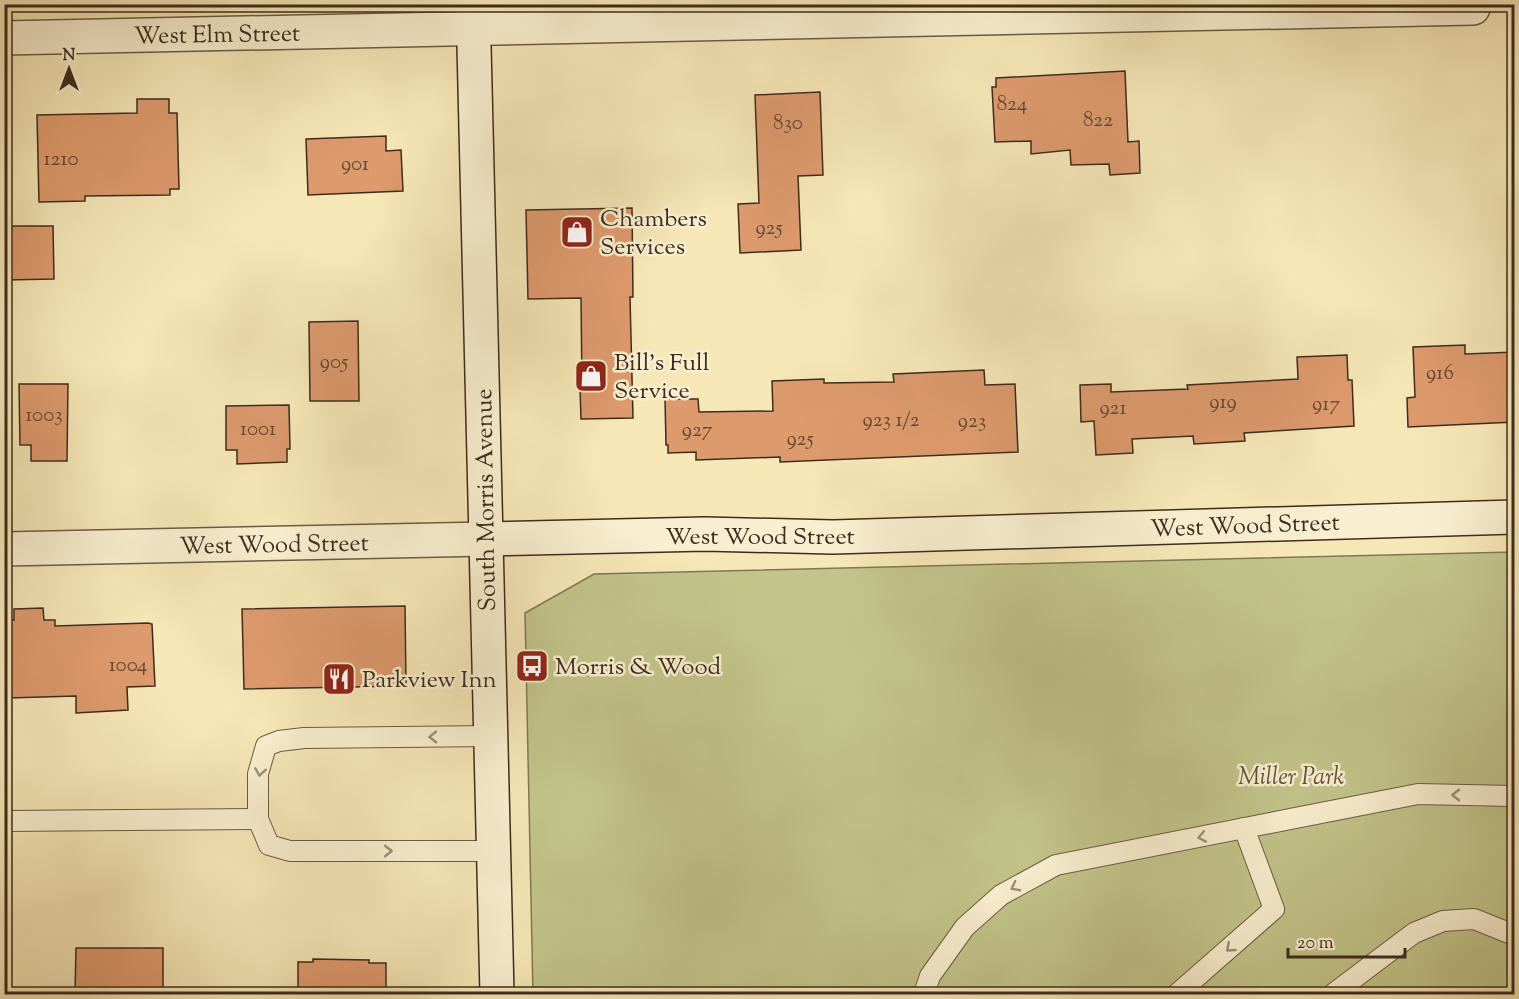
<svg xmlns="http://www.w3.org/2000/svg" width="1519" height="999" viewBox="0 0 1519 999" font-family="'Sorts Mill Goudy',serif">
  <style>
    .green { fill: #c2c48a; stroke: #807854; stroke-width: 1.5 }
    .building { fill: #dd9a6d; stroke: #3d2c1d; stroke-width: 1.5 }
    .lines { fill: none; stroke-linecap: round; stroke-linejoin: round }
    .lane-casing { stroke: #6b5b44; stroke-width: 22 }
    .street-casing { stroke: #6b5b44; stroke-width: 36 }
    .secondary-casing { stroke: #3d2c1d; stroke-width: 36 }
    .lane { stroke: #f9efd0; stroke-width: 20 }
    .street { stroke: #f9efd0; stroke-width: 33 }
    .secondary { stroke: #f9efd0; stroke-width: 33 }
    .oneway { stroke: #9b8e76 }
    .labels { text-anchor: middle; stroke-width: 5; stroke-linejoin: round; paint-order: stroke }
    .number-label { font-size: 21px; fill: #654831 }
    .street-label { font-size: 24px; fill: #3d2c1d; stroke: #f9efd0 }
    .poi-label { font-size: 24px; fill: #3d2c1d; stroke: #f9efd0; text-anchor: start }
    .park-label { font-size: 24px; font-style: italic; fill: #5e5238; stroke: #f9efd0 }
  </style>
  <rect width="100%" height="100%" fill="#f6e7b7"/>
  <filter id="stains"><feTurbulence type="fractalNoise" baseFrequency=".00333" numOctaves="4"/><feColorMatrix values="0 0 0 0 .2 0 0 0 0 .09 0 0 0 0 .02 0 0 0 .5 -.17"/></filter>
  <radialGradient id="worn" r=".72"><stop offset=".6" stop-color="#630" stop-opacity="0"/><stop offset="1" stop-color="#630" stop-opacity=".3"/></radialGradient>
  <polygon class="green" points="1514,552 1514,994 533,994 525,613 594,574"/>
  <g class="building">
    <polygon points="1125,71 1128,142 1139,141 1140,173 1110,175 1109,164 1071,165 1070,150 1031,154 1031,141 995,142 992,87 996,87 996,78"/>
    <polygon points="820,92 823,175 798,176 801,250 740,253 738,204 759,203 755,95"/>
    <polygon points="137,99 169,99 169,113 177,113 179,189 170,189 170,195 85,196 85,201 39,202 37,115 137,113"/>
    <polygon points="386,136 386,151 401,150 403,191 308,195 306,139"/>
    <polygon points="632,208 633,297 630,297 633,418 581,419 580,388 582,388 581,298 528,299 526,210"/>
    <polygon points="4,226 53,226 54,279 4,280"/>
    <polygon points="358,321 359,401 310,401 309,322"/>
    <polygon points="1465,345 1465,354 1515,352 1515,422 1408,427 1407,398 1415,397 1413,347"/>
    <polygon points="1347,355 1348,380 1352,380 1354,426 1244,433 1245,441 1194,444 1193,436 1132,439 1133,453 1096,455 1094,421 1081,422 1080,385 1111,384 1111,392 1188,389 1187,385 1298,379 1297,357"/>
    <polygon points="984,370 985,385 1015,384 1018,452 780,462 780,457 696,460 696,452 668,453 668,445 666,445 665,399 698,399 699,412 773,411 772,381 824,379 824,383 894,382 893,374"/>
    <polygon points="19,384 68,384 67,461 31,461 31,445 20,445"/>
    <polygon points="289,405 290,449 287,449 287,462 237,464 237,450 226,450 226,406"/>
    <polygon points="405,606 406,686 244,689 242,609"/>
    <polygon points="43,608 44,620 55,620 55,626 148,623 152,624 155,686 127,687 128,710 76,713 76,696 8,698 7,620 14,620 14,609"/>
    <polygon points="76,948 163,948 163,994 75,994"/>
    <polygon points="313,959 369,960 369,963 386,963 386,994 298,994 298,962 313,962"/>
  </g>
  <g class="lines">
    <g class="lane-casing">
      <g id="lane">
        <polyline points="491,736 304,738 279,741 266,746 258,774 258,819 269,845 290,851 494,851"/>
        <polyline points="4,821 258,819"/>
        <polyline points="924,994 930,976 965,927 1001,895 1056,865 1418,794 1514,796"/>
        <polyline points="1177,994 1274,909 1244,828"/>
        <polyline points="1333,994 1414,933 1443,921 1474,919 1514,935"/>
      </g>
    </g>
    <g class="street-casing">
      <g id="street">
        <polyline points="4,38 1473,8"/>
        <polyline points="4,549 486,539"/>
      </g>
    </g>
    <g class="secondary-casing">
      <g id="secondary">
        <polyline points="473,4 497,994"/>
        <polyline points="486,539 705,534 833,537 1514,517"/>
      </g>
    </g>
    <use href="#lane" class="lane"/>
    <use href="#street" class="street"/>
    <use href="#secondary" class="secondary"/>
  </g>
  <defs><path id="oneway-chevron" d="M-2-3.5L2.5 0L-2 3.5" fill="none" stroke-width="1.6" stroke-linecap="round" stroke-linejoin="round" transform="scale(1.5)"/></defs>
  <g class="oneway">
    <use href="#oneway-chevron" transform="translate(433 737) rotate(179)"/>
    <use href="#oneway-chevron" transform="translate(260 772) rotate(99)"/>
    <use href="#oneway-chevron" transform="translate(1456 795) rotate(-180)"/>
    <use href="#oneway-chevron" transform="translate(1202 837) rotate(169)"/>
    <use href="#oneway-chevron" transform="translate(388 851)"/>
    <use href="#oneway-chevron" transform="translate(1015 887) rotate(152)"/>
    <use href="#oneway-chevron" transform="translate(1230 948) rotate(139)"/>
  </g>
  <defs>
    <g id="shop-square" transform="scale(1.725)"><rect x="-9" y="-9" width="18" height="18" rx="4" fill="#8f2418" stroke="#f9efd0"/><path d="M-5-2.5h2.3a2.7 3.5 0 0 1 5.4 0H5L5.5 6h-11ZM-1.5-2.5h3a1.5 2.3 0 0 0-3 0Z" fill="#fff"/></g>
    <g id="bus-square" transform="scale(1.725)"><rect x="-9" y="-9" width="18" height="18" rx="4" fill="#8f2418" stroke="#f9efd0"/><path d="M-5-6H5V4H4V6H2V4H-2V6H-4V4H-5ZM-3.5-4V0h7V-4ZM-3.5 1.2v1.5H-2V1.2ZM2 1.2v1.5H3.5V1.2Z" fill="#fff"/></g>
    <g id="restaurant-square" transform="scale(1.725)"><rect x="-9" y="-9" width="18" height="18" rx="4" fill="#8f2418" stroke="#f9efd0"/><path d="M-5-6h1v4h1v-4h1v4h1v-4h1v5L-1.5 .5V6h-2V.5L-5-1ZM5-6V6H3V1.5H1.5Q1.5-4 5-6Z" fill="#fff"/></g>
  </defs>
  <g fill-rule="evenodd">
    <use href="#shop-square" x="577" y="232"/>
    <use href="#shop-square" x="591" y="376"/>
    <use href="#bus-square" x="532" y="666"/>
    <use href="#restaurant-square" x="339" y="679"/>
  </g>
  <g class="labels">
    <g class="number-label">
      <text x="1012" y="110">824</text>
      <text x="1098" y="126">822</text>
      <text x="788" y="129">830</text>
      <text x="61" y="165">1210</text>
      <text x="355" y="170">901</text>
      <text x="769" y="234">925</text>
      <text x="334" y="368">905</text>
      <text x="1440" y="379">916</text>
      <text x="1223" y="408">919</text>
      <text x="1326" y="410">917</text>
      <text x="1113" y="414">921</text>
      <text x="44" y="421">1003</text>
      <text x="891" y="426">923 1/2</text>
      <text x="972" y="427">923</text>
      <text x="258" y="435">1001</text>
      <text x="697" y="436">927</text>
      <text x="800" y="445">925</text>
      <text x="128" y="671">1004</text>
    </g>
    <g class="street-label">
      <text transform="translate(217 34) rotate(-1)" y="8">West Elm Street</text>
      <text transform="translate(485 500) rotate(-91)" y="8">South Morris Avenue</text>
      <text transform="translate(1245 525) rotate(-2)" y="8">West Wood Street</text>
      <text x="760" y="544">West Wood Street</text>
      <text transform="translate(274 544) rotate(-1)" y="8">West Wood Street</text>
    </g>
    <g class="poi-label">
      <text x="600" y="226">Chambers<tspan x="600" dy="28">Services</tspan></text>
      <text x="614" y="370">Bill's Full<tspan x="614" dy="28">Service</tspan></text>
      <text x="555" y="674">Morris &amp; Wood</text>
      <text x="362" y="687">Parkview Inn</text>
    </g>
    <g class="park-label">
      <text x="1291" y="784">Miller Park</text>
    </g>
  </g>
  <rect width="1519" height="999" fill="none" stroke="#f6e7b7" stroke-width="24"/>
  <rect x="6" y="6" width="1507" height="987" fill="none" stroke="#3d2c1d" stroke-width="3"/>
  <rect x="12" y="12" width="1495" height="975" fill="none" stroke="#3d2c1d" stroke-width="1.5"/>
  <g transform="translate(69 69)" stroke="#f9efd0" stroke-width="4.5" paint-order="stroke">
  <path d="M0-4.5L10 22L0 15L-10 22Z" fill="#3d2c1d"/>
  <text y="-9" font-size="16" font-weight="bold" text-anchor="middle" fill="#3d2c1d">N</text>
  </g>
  <path d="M1288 948v9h117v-9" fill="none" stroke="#3d2c1d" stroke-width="3"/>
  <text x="1297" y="948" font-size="18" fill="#3d2c1d" stroke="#f9efd0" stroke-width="4.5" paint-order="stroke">20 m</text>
  <rect width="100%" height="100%" filter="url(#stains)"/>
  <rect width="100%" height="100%" fill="url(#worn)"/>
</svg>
